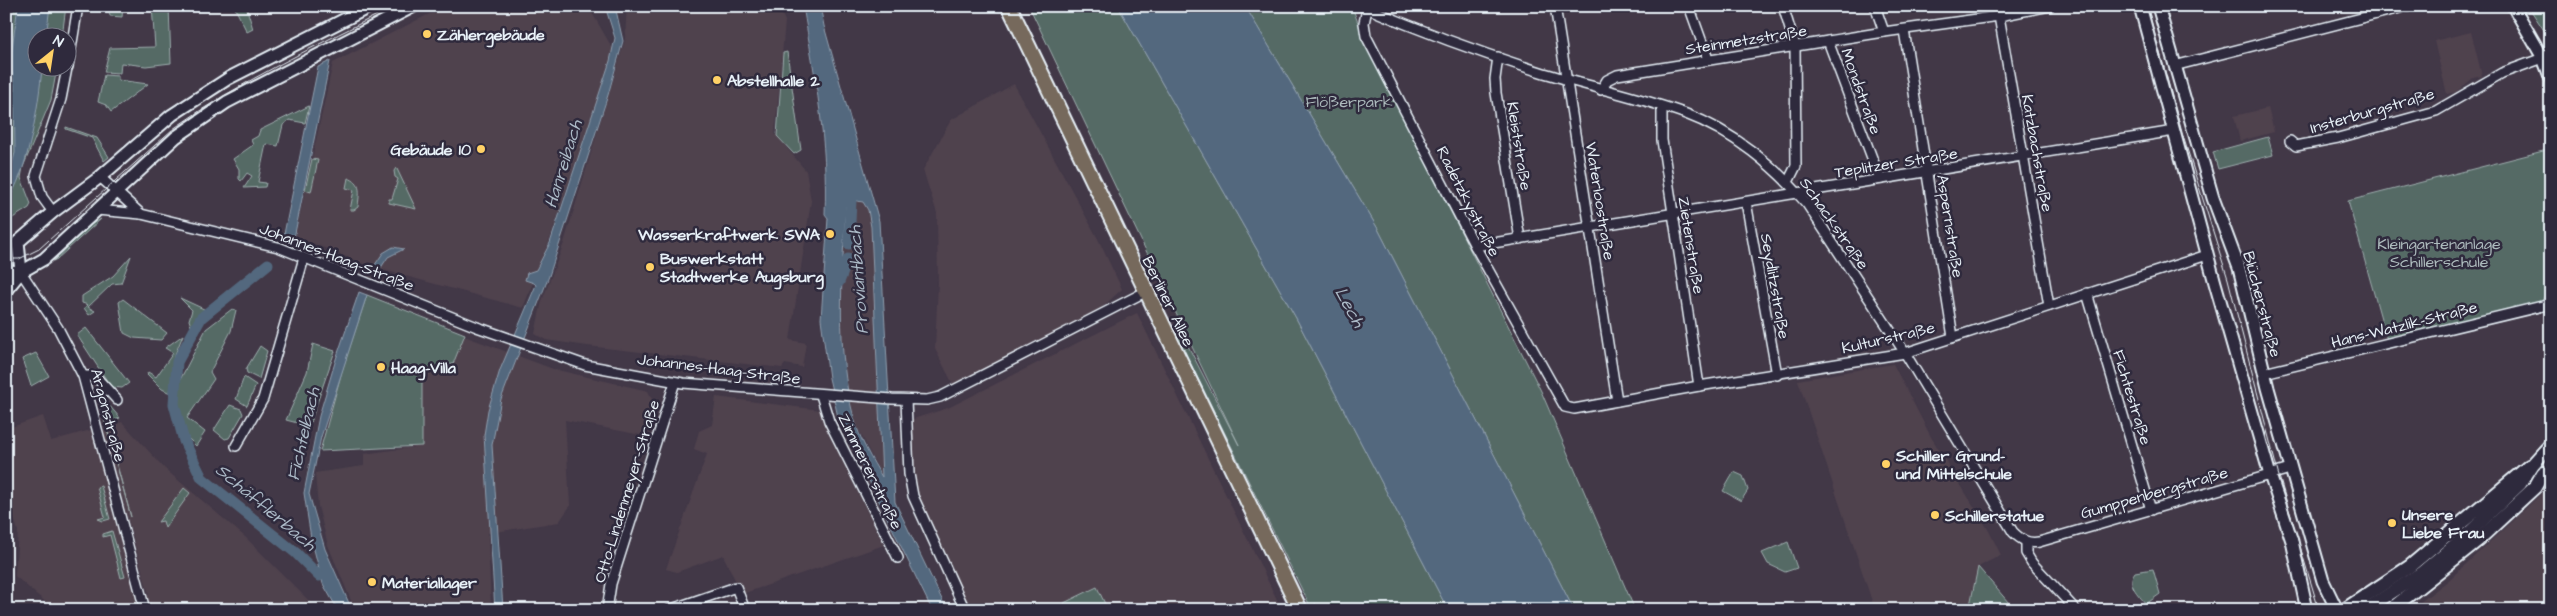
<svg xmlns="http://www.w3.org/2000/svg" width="2557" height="616" viewBox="0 0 2557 616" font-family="'Architects Daughter',sans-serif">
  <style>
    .built { fill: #50424e }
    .green { fill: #546a65; stroke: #9eaeae }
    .water { fill: #53687e; stroke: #8f9faf; fill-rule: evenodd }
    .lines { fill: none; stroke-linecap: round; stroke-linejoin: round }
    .canal { stroke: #53687e; stroke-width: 11 }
    .minor-casing { stroke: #e8f1f8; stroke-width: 12 }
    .tertiary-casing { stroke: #e8f1f8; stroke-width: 15 }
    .secondary-casing { stroke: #e8f1f8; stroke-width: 16 }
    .primary-casing { stroke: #e8f1f8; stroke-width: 18 }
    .minor { stroke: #2f2a3d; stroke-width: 9 }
    .tertiary { stroke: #2f2a3d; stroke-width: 11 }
    .secondary { stroke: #2f2a3d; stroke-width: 12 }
    .primary { stroke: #76695c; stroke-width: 14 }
    .tram { stroke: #e8f1f8; stroke-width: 1 }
    .poi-dot { fill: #ffd166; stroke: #2f2a3d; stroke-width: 2 }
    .labels { text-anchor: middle; stroke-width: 5; stroke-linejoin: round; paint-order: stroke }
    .poi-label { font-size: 16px; font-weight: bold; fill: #e8f1f8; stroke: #2f2a3d; text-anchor: start }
    .street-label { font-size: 16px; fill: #e8f1f8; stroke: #2f2a3d }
    .park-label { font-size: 16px; fill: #adbbbd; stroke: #2f2a3d }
    .water-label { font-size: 18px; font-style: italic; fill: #acbac7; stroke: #2f2a3d }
  </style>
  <rect width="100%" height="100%" fill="#423847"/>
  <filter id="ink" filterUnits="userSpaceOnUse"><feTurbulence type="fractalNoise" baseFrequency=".02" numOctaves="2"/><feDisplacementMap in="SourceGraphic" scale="10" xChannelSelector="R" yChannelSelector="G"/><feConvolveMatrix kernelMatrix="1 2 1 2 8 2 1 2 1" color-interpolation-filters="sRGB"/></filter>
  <g filter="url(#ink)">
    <g class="built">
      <polygon points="445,6 588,6 614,51 549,242 523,308 369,266 295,236 333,63"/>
      <polygon points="627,6 778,6 785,21 775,134 806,171 811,201 790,340 806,343 802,367 785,364 782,368 588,346 546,340 535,334 542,301 564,243 625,40"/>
      <polygon points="2471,32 2482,76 2473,78 2456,92 2447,94 2434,41"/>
      <polygon points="1014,84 1098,239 1122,289 1086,322 956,390 935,349 938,283 937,213 923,170 951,120"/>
      <polygon points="2268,108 2274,132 2240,141 2234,116"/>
      <polygon points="851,200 863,202 868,210 871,227 882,477 854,420 845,378 840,336 846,206"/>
      <polygon points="1137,313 1282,610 969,610 913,496 910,420 948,408"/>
      <polygon points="464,336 553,369 648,391 655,406 646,436 565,420 570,506 559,522 488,533 491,610 355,610 328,545 318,506 315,473 364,466 364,454 422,446 422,381 429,368 453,365"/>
      <polygon points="1893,364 1931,437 1989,531 2001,555 1978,567 1969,610 1875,610 1798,380"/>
      <polygon points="716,397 820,410 829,435 884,545 742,594 723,555 677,572 666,569 707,454 694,449 699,431 712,425"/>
      <polygon points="43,416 51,441 91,430 137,598 149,595 103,431 122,422 165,469 245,537 318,610 55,610 15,576 18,531 6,491 6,429"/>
      <polygon points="2551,485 2551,610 2410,610 2449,580"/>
    </g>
    <g class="green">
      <polygon points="9,6 66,6 62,37 38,38 38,68 57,68 51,100 23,167 21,178 31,204 29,208 6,222 6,30"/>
      <polygon points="85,6 123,6 122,17 110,16 109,12 85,10"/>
      <polygon points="152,6 169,6 171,63 146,66 121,63 120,73 104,72 110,48 155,47"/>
      <polygon points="234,6 246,6 253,29 247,32"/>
      <polygon points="1029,6 1118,6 1296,318 1448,610 1319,610 1315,603 1318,610 1312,610 1176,334 1176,331 1180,332 1186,342 1239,445"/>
      <polygon points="1245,6 1347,6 1353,9 1363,37 1541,391 1635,610 1574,610 1378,229"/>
      <polygon points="2528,6 2551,6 2551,41"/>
      <polygon points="787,52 801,150 794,154 777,136 783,53"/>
      <polygon points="104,75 118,76 118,80 148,84 111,112 106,105 98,102"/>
      <polygon points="309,106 305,123 289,120 283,125 278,146 266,144 258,182 266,183 265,187 244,188 252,176 247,173 241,181 239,179 239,169 233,159 253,145 251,140 258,136 260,130"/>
      <polygon points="66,127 97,138 109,157 104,161 92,138 66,129"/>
      <polygon points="2268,137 2273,155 2218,169 2213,152"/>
      <polygon points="2551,149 2551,284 2542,301 2387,340 2348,201"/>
      <polygon points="312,159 318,160 311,192 305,190"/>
      <polygon points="396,168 397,169 416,209 389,203 389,199 392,199 398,179 395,177 394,171"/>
      <path d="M348,178C363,183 359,194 358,207L354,210H350L354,190L346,188Z"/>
      <polygon points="101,219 57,259 53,261 92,224"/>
      <polygon points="131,256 121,283 112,284 88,307 95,311 89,315 84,308 88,305 82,303 82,296 113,276"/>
      <polygon points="367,295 465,334 453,364 430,368 422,381 422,446 320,451 342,371"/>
      <polygon points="180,298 206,310 191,326 189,320 192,310"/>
      <polygon points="123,299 167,333 161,340 134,338 124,333 119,302"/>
      <polygon points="232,309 236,310 231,331 210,372 214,379 187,418 205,432 196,446 188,438 177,405 180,380 206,329"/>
      <polygon points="86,328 129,383 122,388 111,387 77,335"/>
      <polygon points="183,335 174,357 170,393 162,389 147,374 148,372 156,377 173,353 165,348"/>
      <polygon points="313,344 335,351 309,426 286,420 307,372"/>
      <polygon points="260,346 267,351 259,379 247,373 246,369"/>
      <polygon points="36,353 49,376 31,386 22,359"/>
      <polygon points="244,377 256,385 247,406 236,399"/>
      <polygon points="96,390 120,418 106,424 131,517"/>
      <polygon points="230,405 241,409 243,414 229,438 225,439 214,430"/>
      <polygon points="1734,472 1743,476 1748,490 1741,501 1723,491"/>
      <polygon points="101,486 110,519 103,521 98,519 105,517 97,487"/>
      <polygon points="184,488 190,493 165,528 163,521 158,522"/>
      <polygon points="112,531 125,577 121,578 110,535 103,537 103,534"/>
      <polygon points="1788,542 1797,568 1785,572 1768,564 1762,553"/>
      <polygon points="1978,567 2015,610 1969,610"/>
      <path d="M2153,569L2160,594L2146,604C2138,594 2126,584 2135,572Z"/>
      <polygon points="1097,587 1106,606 1099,610 1068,610 1064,603"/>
    </g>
    <g class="water">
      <path d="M18,6H50L46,37L38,38V68H42C39,103 28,175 6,202V185L15,153L14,85L10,62Z"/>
      <polygon points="605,6 615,6 623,41 608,95 549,276 501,399 492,445 503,609 495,610 484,435 488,410 500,370 536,285 534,283 525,280 527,273 536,270 550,243 610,61 615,38"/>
      <path d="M803,6H820L824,26L879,221L895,502L947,610H932L838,417L829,378L821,319L828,218L825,214C828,140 815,78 803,6ZM851,200L863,202L868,210L871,227L882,477C872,460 859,438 854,418C835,349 842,275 846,206Z"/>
      <polygon points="1118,6 1245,6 1378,229 1574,610 1448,610 1296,318"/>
      <polygon points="330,61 294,238 284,234 318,67"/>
      <polygon points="393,247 404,249 388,257 376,275 370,272 383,253"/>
      <polygon points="359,292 367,295 321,437 309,494 325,549 352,610 338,610 323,584 311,538 304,493 319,416 336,359"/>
    </g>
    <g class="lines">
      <g class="canal">
        <polyline points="844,188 851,200 849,244"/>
        <polyline points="268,264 201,318 177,362 174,404 184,441 202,478 296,553 319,576"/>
        <polyline points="839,282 848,259"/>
      </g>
      <g class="minor-casing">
        <g id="minor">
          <path d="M1362,6C1421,31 1483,54 1544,73C1591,87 1640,97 1686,114C1732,131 1775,166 1807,204L1905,353L2013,532C2021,540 2028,544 2039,542L2290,469"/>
          <polyline points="1555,6 1617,401"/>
          <polyline points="1689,6 1708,59"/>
          <polyline points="1783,6 1795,46 1796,166 1788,182"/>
          <polyline points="1875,6 1884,32"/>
          <polyline points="1995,6 1999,16 2049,306"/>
          <polyline points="1367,9 1364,23 1366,36 1475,246 1565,407 1574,409 1699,386 1905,353 2207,255"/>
          <polyline points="1904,30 1953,337"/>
          <polyline points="1828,41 1880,179"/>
          <polyline points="1498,57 1495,79 1496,93 1520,239"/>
          <polyline points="2174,66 2408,6"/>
          <polyline points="68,67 78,6"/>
          <polyline points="1601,90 1607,80 1617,75 1884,32 1999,16 2050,6"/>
          <polyline points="1662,107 1662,140 1699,386"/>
          <polyline points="2290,141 2296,146 2338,138 2436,111 2502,73 2543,58"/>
          <polyline points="100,177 141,214"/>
          <polyline points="1746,202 1777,375"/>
          <polyline points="97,210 141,214 278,247 477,327 585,365 683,383 892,399 927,400 940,397 1145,292"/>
          <polyline points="53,212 42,197 36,176 61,99 67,68"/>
          <polyline points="1475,246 2174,131"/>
          <polyline points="21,272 58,328 83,376 145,610"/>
          <polyline points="2087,293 2151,510"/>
          <polyline points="2264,373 2551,304"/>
          <polyline points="83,376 95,376 117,400"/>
          <polyline points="821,395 829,421 898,558"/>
          <polyline points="906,400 909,474 913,496 965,610"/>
          <polyline points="236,446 263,399 304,258"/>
          <polyline points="2026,542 2026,553 2032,563 2076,610"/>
          <polyline points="607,610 611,584 675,382"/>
          <polyline points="669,610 736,587 745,610"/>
        </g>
      </g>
      <g class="tertiary-casing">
        <g id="tertiary">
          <polyline points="2140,6 2215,283 2270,475 2292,541 2307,610"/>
          <polyline points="2158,6 2213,198 2239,268 2268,388 2323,581 2337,610"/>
          <polyline points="2513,6 2543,58 2551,79"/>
          <polyline points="18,242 53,212 100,177 172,115 229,78 371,6"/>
          <polyline points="18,242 21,272"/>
          <polyline points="6,271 21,272"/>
          <polyline points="6,290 21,272 44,259 176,137 227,102 414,6"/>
        </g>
      </g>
      <g class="secondary-casing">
        <g id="secondary">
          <polyline points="2344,610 2409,567 2529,466"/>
          <polyline points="2365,610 2421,573 2472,530 2520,484 2533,464 2551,444"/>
          <polyline points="2390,610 2478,540 2535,487 2543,473"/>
        </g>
      </g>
      <g class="primary-casing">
        <polyline id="primary" points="1009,6 1300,610"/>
      </g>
      <use href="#minor" class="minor"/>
      <use href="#tertiary" class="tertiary"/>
      <use href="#secondary" class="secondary"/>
      <use href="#primary" class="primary"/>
      <g class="tram">
        <polyline points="2147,6 2183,136 2228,279 2278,473 2319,610"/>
        <path d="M6,259H19L39,249L173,129C242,80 320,44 395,6"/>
      </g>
    </g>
  </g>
  <g class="poi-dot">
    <circle cx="427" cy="34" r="5"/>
    <circle cx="717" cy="80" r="5"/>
    <circle cx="481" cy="149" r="5"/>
    <circle cx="830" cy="234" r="5"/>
    <circle cx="650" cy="267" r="5"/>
    <circle cx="381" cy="367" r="5"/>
    <circle cx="1886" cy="464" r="5"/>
    <circle cx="1935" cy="515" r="5"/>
    <circle cx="2392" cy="523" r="5"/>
    <circle cx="372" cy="582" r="5"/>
  </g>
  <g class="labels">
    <g class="poi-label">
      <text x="437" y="40">Zählergebäude</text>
      <text x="727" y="86">Abstellhalle 2</text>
      <text x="471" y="155" text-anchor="end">Gebäude 10</text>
      <text x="820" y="240" text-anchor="end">Wasserkraftwerk SWA</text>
      <text x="660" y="264">Buswerkstatt<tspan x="660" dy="18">Stadtwerke Augsburg</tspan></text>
      <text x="391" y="373">Haag-Villa</text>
      <text x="1896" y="461">Schiller Grund-<tspan x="1896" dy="18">und Mittelschule</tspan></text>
      <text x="2402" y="520">Unsere<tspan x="2402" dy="18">Liebe Frau</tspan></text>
      <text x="1945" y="521">Schillerstatue</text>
      <text x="382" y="588">Materiallager</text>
    </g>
    <g class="street-label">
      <text transform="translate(1746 39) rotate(-9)" y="6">Steinmetzstraße</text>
      <text transform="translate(1862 91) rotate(70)" y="6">Mondstraße</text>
      <text transform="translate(2372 110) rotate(-16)" y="6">Insterburgstraße</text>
      <text transform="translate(1520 146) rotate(81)" y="6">Kleiststraße</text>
      <text transform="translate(2038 153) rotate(80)" y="6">Katzbachstraße</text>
      <text transform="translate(1896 162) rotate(-9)" y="6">Teplitzer Straße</text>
      <text transform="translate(1469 201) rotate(63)" y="6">Radetzkystraße</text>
      <text transform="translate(1601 201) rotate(81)" y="6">Waterloostraße</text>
      <text transform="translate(1835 223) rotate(55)" y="6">Schackstraße</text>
      <text transform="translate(1951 226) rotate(81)" y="6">Aspernstraße</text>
      <text transform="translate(1692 245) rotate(81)" y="6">Zietenstraße</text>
      <text transform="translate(337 256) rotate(21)" y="6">Johannes-Haag-Straße</text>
      <text transform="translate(1776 286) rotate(80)" y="6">Seydlitzstraße</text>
      <text transform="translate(1169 301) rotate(64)" y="6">Berliner Allee</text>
      <text transform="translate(2263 304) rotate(75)" y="6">Blücherstraße</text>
      <text transform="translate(2404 324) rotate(-14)" y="6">Hans-Watzlik-Straße</text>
      <text transform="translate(1888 337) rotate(-13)" y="6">Kulturstraße</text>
      <text transform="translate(719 368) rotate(7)" y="6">Johannes-Haag-Straße</text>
      <text transform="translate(2133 397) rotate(73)" y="6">Fichtestraße</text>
      <text transform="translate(109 415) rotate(75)" y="6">Argonstraße</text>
      <text transform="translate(871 471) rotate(64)" y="6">Zimmererstraße</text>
      <text transform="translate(626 491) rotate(-73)" y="6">Otto-Lindenmeyer-Straße</text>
      <text transform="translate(2154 492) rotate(-16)" y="6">Gumppenbergstraße</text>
    </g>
    <g class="park-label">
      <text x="1349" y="107">Flößerpark</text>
      <text x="2439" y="249">Kleingartenanlage<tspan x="2439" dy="18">Schillerschule</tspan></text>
    </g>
    <g class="water-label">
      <text transform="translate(563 164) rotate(-73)" y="6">Hanreibach</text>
      <text transform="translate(858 280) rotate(-94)" y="6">Proviantbach</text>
      <text transform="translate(1350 307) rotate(61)" y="6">Lech</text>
      <text transform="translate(303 434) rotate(-77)" y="6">Fichtelbach</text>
      <text transform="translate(266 507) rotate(40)" y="6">Schäfflerbach</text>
    </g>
  </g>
  <rect width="2557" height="616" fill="none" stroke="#2f2a3d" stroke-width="25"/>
  <rect x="12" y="12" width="2532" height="591" fill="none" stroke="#e8f1f8" stroke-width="2" filter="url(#ink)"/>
  <g transform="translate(52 52) rotate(30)"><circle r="24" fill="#2f2a3d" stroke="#797a88"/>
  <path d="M0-4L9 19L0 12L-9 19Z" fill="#ffd166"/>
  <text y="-8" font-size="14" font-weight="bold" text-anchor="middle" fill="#e8f1f8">N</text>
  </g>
</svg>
